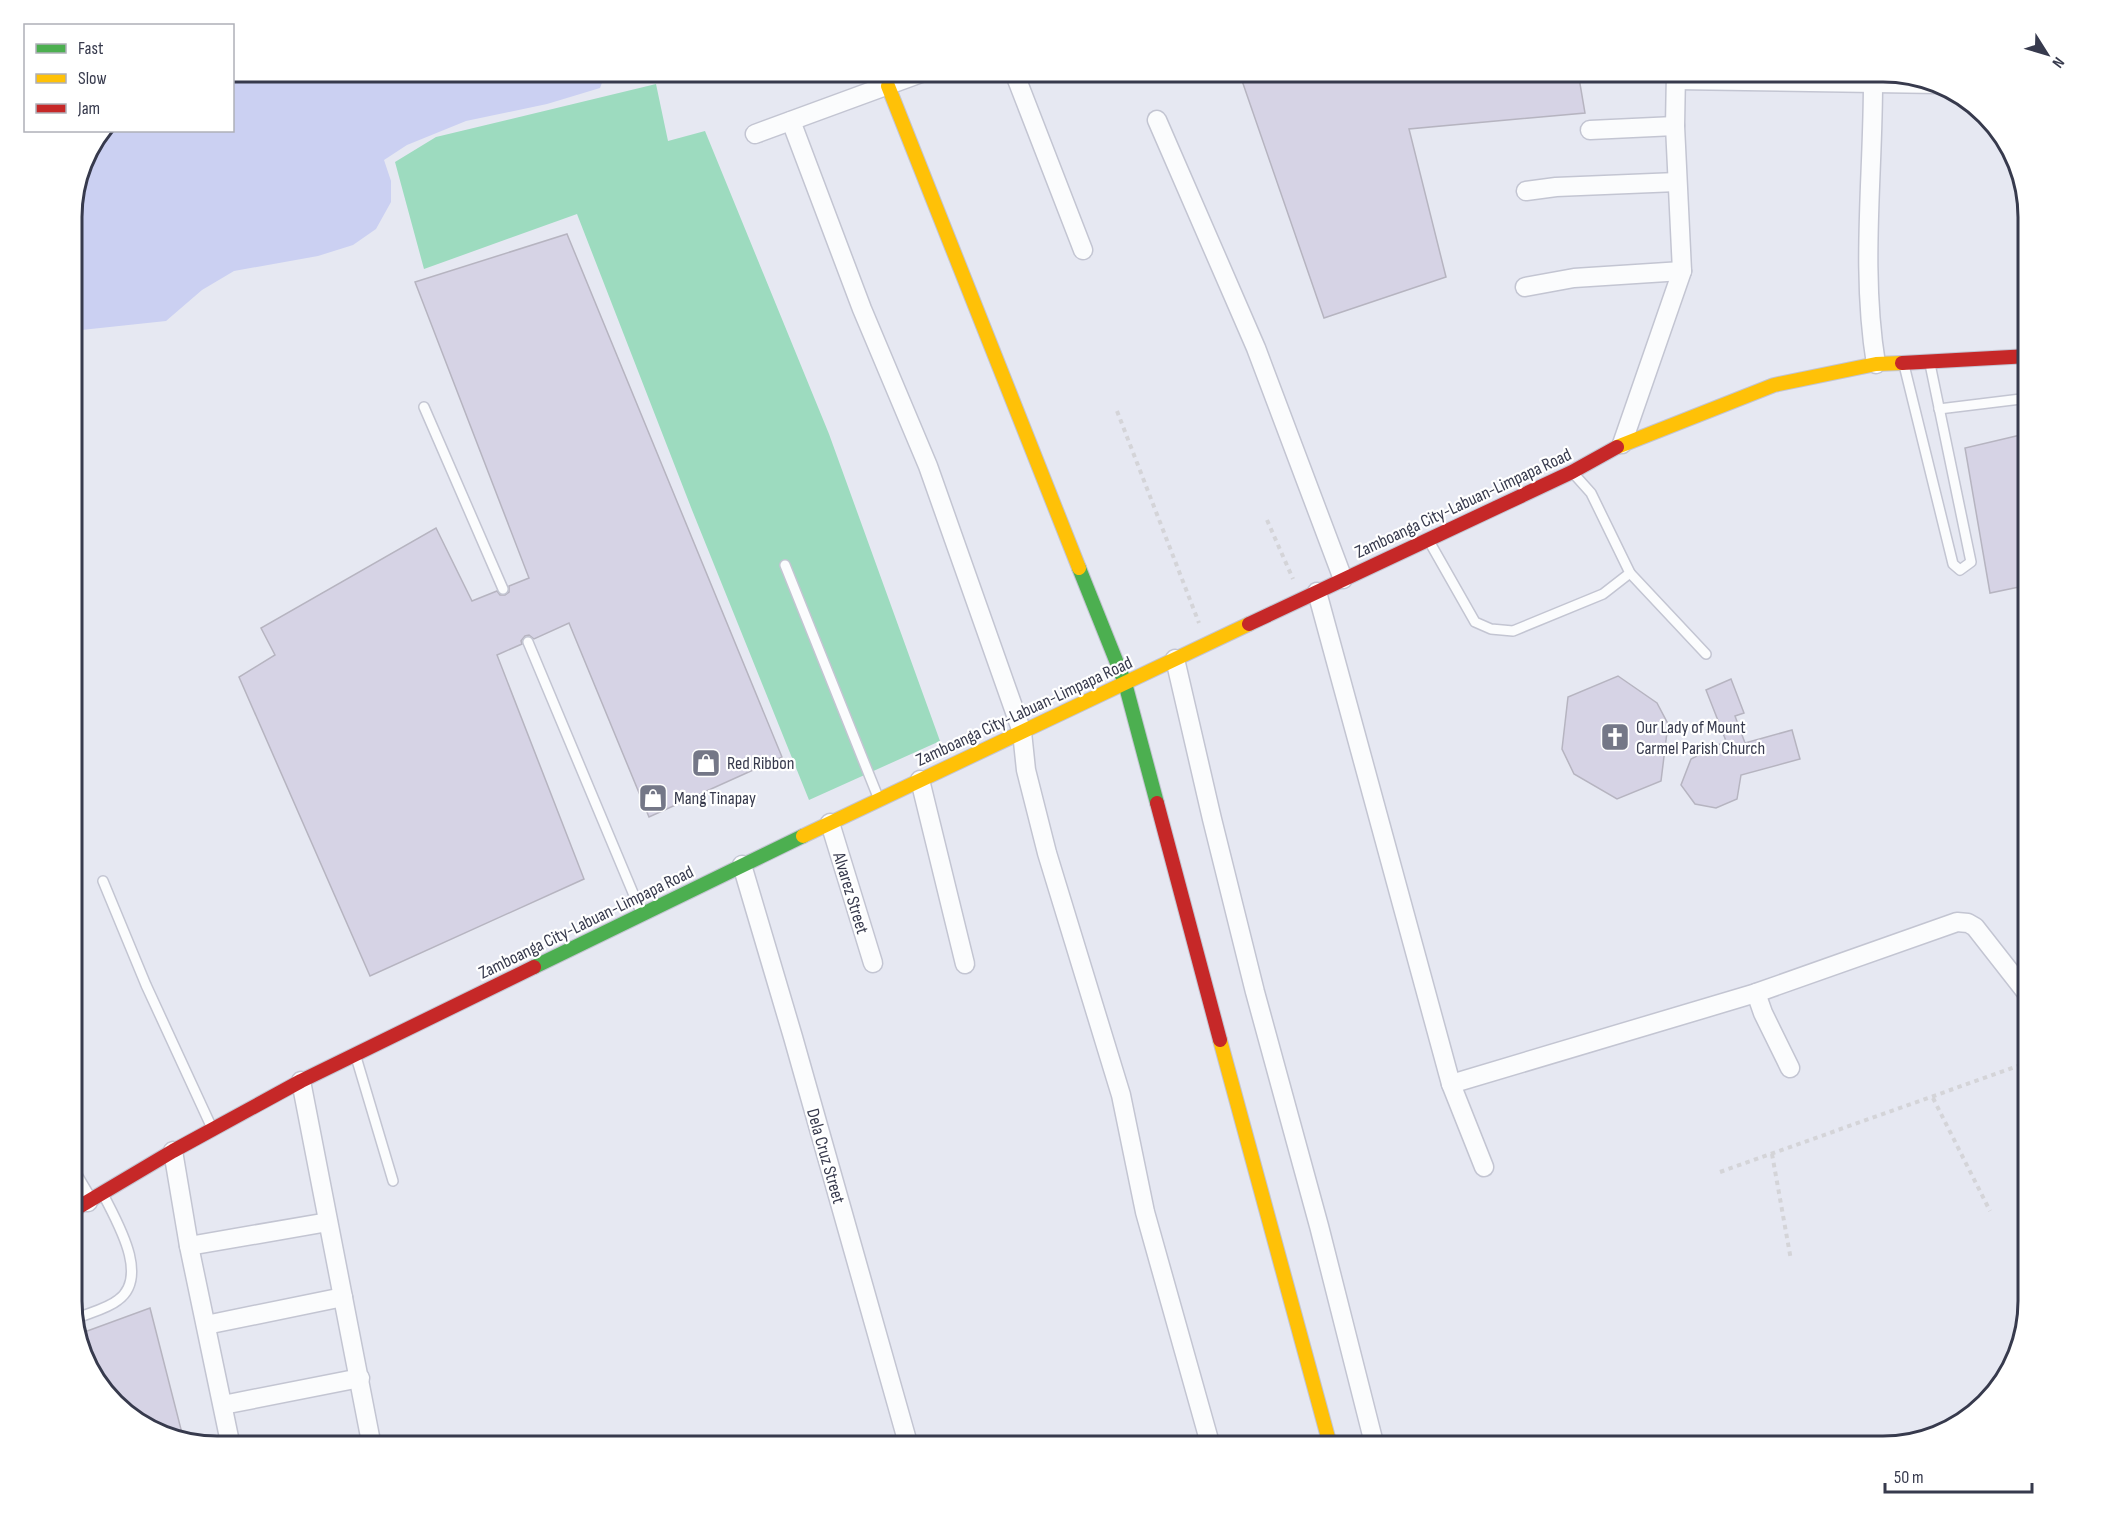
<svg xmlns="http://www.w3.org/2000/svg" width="2101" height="1519" viewBox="0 0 2101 1519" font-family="'Sofia Sans Condensed',sans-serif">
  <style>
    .green { fill: #9ddbbf }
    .water { fill: #cbd0f2 }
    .building { fill: #d6d3e5; stroke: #b6b4c0; stroke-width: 1.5 }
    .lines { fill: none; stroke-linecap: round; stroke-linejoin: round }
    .lane-casing { stroke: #c3c5d2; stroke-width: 12 }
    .street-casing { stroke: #c3c5d2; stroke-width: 21 }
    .fast-casing { stroke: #c3c5d2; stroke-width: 16 }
    .slow-casing { stroke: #c3c5d2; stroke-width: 16 }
    .jam-casing { stroke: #c3c5d2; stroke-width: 16 }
    .path { stroke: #d4d4d8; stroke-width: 4; stroke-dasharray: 4.5 4.5; stroke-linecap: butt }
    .lane { stroke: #fbfcfd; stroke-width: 9 }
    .street { stroke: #fbfcfd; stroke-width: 18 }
    .fast { stroke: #4caf50; stroke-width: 14 }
    .slow { stroke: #ffc107; stroke-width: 14 }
    .jam { stroke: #c62828; stroke-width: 14 }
    .labels { text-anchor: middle; stroke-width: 4.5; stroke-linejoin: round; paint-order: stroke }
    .street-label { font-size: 18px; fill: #373a4d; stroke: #fff }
    .poi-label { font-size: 18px; fill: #373a4d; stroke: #fff; text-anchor: start }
    .rim { fill: none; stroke: #373a4d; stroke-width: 3 }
  </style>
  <rect width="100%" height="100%" fill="#e6e8f2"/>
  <polygon class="green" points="656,84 668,141 705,131 829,434 940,741 809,800 692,510 577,214 424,269 395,162 436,137"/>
  <polygon class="water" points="233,72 606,72 600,88 547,104 466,121 407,145 384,160 391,181 391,202 376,229 353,245 318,256 234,271 202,290 166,321 72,331 72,208 87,154 105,131 232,130"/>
  <g class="building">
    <polygon points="1239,72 1578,72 1585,113 1409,129 1446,277 1324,318"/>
    <polygon points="567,234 782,757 649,817 569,623 534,639 529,635 525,636 521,641 522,644 497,655 584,879 370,976 239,677 275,655 261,628 436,528 472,601 497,591 500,595 505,595 509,592 509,586 529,578 415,282"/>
    <polygon points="2029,433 2029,585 1990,593 1965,448"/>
    <polygon points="1618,676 1657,703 1668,724 1661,781 1617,799 1574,774 1562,749 1568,697"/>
    <polygon points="1731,679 1744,713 1735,716 1745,743 1792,730 1800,759 1741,775 1737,799 1716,808 1695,804 1681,785 1691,759 1726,741 1706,690"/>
    <polygon points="150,1308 184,1441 171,1439 129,1417 91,1374 79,1334"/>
  </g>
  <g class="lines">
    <g class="lane-casing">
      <g id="lane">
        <polyline points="1904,365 1953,564 1960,570 1971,562 1930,364"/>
        <polyline points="424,407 503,589"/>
        <polyline points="1939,409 2029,398"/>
        <polyline points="1429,541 1475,622 1491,629 1513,631 1603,594 1630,573 1591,493 1574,474"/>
        <polyline points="785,565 878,797"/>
        <polyline points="1630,573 1706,654"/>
        <polyline points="528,642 641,912"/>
        <polyline points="103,881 146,985 211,1126"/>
        <polyline points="356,1057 393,1181"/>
        <path d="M75,1319C88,1313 107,1309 118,1300C150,1277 117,1222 104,1196"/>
      </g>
    </g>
    <g class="street-casing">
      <g id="street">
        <polyline points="1014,72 1083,250"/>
        <path d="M1873,72C1874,169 1860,267 1876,364"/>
        <polyline points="1676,80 1939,84"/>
        <polyline points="1157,120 1256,348 1343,579"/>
        <polyline points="791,121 862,309 928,466 1022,732 1026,770 1047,853 1121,1095 1145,1212 1211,1447"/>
        <polyline points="1590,130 1675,126"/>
        <polyline points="755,134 924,72"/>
        <polyline points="1526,191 1556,187 1677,182"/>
        <polyline points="1525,287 1574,278 1682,271"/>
        <polyline points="1622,444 1682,271 1675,126 1676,72"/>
        <polyline points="1317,592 1451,1084 1484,1167"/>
        <polyline points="1175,659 1212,819 1255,992 1319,1226 1375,1447"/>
        <polyline points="920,780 965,964"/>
        <polyline points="830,823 873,963"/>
        <polyline points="742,865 793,1037 909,1447"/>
        <polyline points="1756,993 1763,1013 1790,1068"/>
        <polyline points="301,1081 372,1447"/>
        <polyline points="1451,1084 1756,993 1957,922 1968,923 1975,927 2029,996"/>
        <polyline points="173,1151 189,1246 231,1447"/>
        <polyline points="72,1175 88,1202"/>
        <polyline points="189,1246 328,1222"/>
        <polyline points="206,1325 343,1297"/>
        <polyline points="223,1405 360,1378"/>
      </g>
    </g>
    <g class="fast-casing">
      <g id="fast">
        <polyline points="1079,568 1125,683 1157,803"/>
        <polyline points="534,967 803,836"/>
      </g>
    </g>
    <g class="slow-casing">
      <g id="slow">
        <polyline points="888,86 1079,568"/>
        <polyline points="1617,447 1774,385 1876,364 1902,363"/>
        <polyline points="803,836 1249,624"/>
        <polyline points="1220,1040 1329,1441"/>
      </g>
    </g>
    <g class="jam-casing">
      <g id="jam">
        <polyline points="1902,363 2029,356"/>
        <polyline points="1249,624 1572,472 1617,447"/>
        <polyline points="1157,803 1220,1040"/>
        <polyline points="72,1211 173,1151 301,1081 534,967"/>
      </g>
    </g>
    <g class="path">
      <polyline points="1117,411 1199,623"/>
      <polyline points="1267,520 1293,579"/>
      <polyline points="1933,1098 1990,1211"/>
      <polyline points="1772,1154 1791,1260"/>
      <polyline points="1720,1172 2029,1062"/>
    </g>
    <use href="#lane" class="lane"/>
    <use href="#street" class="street"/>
    <use href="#fast" class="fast"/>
    <use href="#slow" class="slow"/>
    <use href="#jam" class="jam"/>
  </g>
  <defs>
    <g id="church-square" transform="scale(1.5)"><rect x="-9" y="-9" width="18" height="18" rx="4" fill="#747787" stroke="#fff"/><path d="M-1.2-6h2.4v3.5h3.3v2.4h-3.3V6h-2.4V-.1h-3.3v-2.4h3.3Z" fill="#fff"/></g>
    <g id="shop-square" transform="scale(1.5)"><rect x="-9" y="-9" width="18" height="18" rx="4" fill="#747787" stroke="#fff"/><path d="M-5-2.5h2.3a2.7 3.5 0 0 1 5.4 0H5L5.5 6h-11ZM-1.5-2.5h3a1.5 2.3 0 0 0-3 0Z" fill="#fff"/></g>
  </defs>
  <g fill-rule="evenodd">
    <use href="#church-square" x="1615" y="737"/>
    <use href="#shop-square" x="706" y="763"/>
    <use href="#shop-square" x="653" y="798"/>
  </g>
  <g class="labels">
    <g class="street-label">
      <text transform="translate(1463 503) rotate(-25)" y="6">Zamboanga City-Labuan-Limpapa Road</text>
      <text transform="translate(1024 711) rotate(-25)" y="6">Zamboanga City-Labuan-Limpapa Road</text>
      <text transform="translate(851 893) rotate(73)" y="6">Alvarez Street</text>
      <text transform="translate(586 922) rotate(-26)" y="6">Zamboanga City-Labuan-Limpapa Road</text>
      <text transform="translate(826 1156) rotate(74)" y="6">Dela Cruz Street</text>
    </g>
    <g class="poi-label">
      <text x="1636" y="733">Our Lady of Mount<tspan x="1636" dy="21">Carmel Parish Church</tspan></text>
      <text x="727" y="769">Red Ribbon</text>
      <text x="674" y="804">Mang Tinapay</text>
    </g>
  </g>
  <path d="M0 0H2101V1519H0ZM217 82H1883A135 135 0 0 1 2018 217V1301A135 135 0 0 1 1883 1436H217A135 135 0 0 1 82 1301V217A135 135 0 0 1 217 82Z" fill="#fff" fill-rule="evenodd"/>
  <path class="rim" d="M217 82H1883A135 135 0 0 1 2018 217V1301A135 135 0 0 1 1883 1436H217A135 135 0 0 1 82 1301V217A135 135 0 0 1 217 82Z"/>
  <rect x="24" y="24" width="210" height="108" fill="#ffffff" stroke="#afb0b8" stroke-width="1.5"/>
  <rect x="36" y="44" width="30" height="9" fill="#4caf50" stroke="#afb0b8" stroke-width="1.5"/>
  <text x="78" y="54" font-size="18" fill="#373a4d">Fast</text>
  <rect x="36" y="74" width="30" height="9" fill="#ffc107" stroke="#afb0b8" stroke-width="1.5"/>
  <text x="78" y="84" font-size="18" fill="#373a4d">Slow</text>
  <rect x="36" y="104" width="30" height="9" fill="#c62828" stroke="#afb0b8" stroke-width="1.5"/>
  <text x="78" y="114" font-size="18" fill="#373a4d">Jam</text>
  <g transform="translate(2047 54) rotate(127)" stroke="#ffffff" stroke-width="4.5" paint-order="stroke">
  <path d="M0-4.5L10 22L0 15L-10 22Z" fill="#373a4d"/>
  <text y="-9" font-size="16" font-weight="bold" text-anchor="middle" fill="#373a4d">N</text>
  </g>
  <path d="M1885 1483v9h147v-9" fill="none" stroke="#373a4d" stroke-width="3"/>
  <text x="1894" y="1483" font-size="18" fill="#373a4d" stroke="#ffffff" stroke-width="4.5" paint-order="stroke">50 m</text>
</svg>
